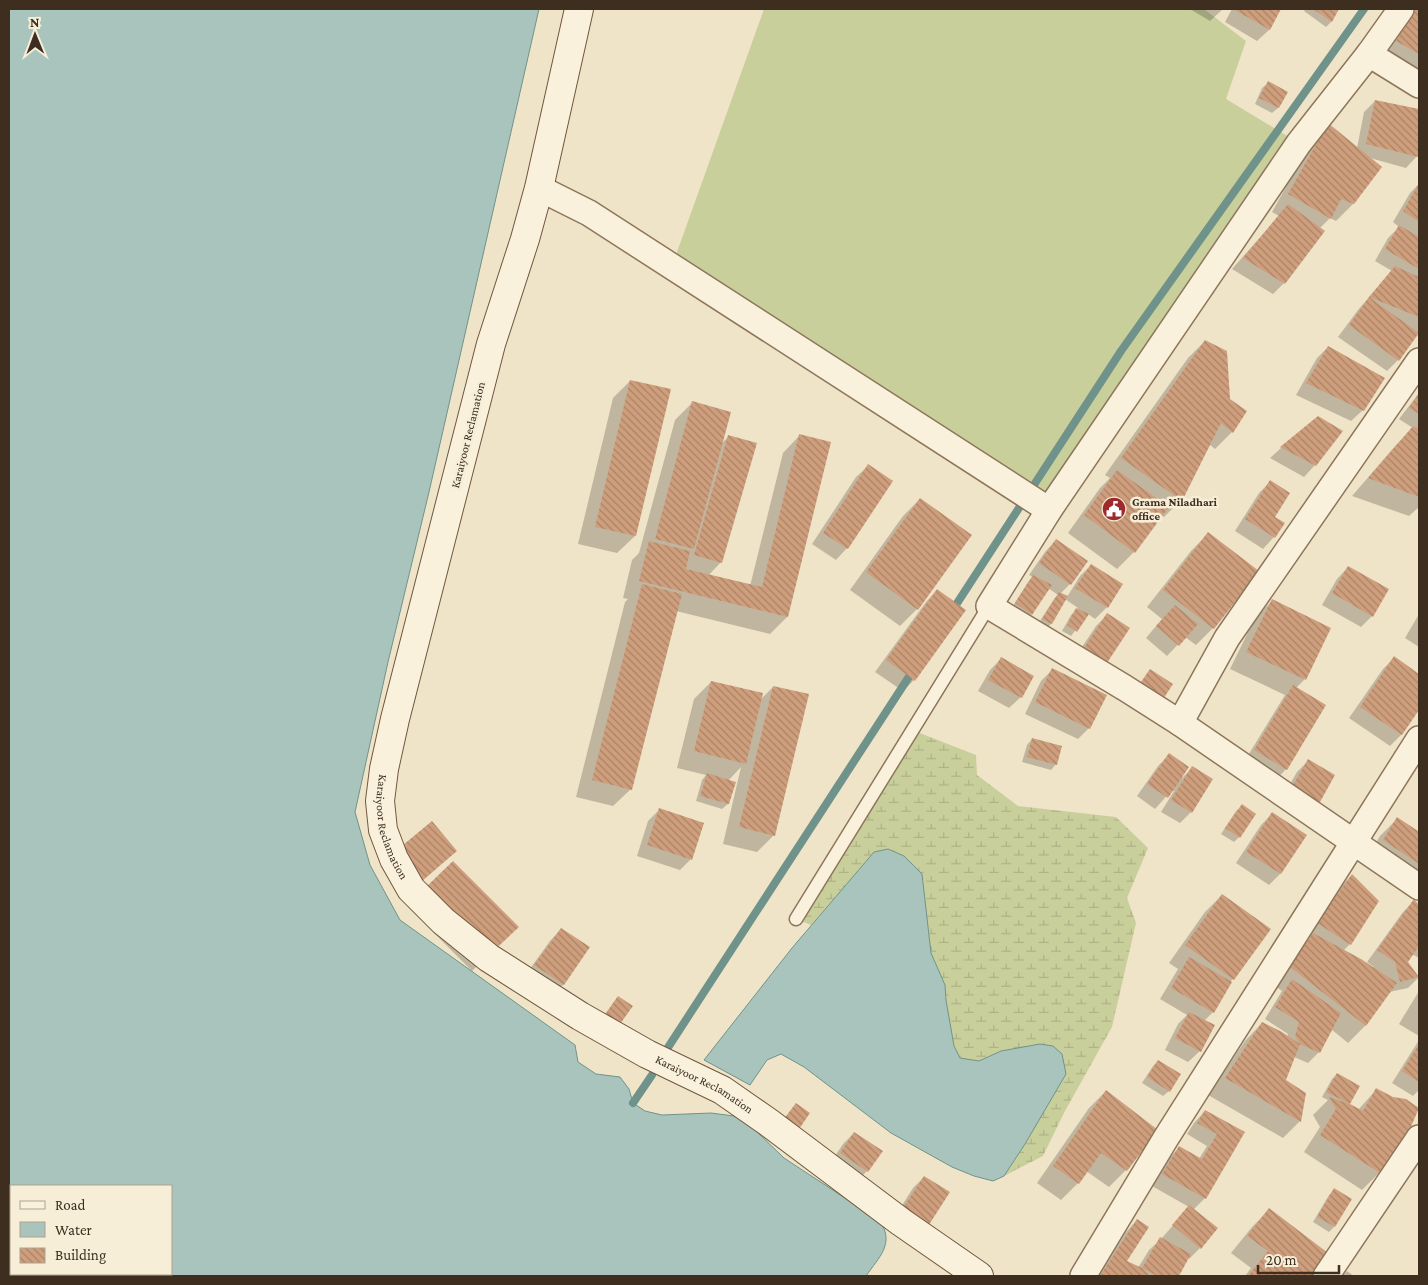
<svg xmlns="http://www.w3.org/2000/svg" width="1428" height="1285" viewBox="0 0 1428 1285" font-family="'Crimson Pro',serif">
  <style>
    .wetland { fill: url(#wetland-marsh) }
    .garden { fill: #c9cf9b }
    .water { fill: #a9c4bc; stroke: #6f938a; fill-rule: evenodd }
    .shadow { fill: #0003 }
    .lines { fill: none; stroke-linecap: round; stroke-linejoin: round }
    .stream { stroke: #6f938a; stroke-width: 8 }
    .building { fill: url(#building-back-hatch) }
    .service-casing { stroke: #8d765c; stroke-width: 15 }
    .minor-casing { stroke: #8d765c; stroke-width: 28 }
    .secondary-casing { stroke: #6f573f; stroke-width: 30 }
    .service { stroke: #faf1dc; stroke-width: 12 }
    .minor { stroke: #faf1dc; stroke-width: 25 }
    .secondary { stroke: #faf1dc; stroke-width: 28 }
    .labels { text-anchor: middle; stroke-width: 5; stroke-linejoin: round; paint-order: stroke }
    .street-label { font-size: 12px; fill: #3d2e20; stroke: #f7eed8 }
    .poi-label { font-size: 12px; font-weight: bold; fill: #3d2e20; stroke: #f7eed8; text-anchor: start }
  </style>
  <defs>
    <pattern id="wetland-marsh" width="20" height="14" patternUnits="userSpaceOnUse" patternTransform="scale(1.25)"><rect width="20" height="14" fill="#c9cf9b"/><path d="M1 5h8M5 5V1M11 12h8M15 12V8" fill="none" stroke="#aeb285"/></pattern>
    <pattern id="building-back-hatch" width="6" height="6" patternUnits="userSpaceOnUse" patternTransform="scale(1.25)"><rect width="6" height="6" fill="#cf9f7d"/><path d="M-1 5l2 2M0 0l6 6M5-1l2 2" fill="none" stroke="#a98266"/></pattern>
  </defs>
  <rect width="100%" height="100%" fill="#f0e4c8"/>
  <polygon class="wetland" points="912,730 976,755 977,775 1018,806 1116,817 1148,848 1127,898 1136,923 1112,1027 1065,1111 1043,1156 1004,1176 1025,1144 1001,1051 979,1061 960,1059 954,1046 946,1000 945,985 931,953 922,874 904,856 888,849 874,852 811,925 796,919"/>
  <polygon class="garden" points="764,9 1204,9 1246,41 1226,99 1299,143 1049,510 672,266"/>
  <g class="water">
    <path d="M9,9H539L429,492L388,662L355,812L370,865L400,920L575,1045L578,1062L596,1074L620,1077L629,1089L633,1103L645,1111L662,1115L711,1113L734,1116L751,1126L784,1158L880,1221C895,1244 879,1257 866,1276H9ZM11,1186H171V1274H11Z"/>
    <polygon points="888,849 904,856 922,874 931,953 945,985 946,1000 954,1046 960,1058 979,1061 1001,1051 1040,1044 1053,1046 1062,1054 1066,1074 1025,1144 1004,1176 993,1181 974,1176 952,1167 891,1133 804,1067 781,1054 767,1060 750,1085 704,1060 792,948 874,852"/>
  </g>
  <g class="shadow">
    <polygon points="1190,9 1223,9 1210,21"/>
    <polygon points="1232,9 1279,9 1269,30 1257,41 1225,22"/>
    <polygon points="1306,9 1338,9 1331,22 1326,27 1304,11"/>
    <polygon points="1409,9 1419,9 1419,81 1380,58"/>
    <polygon points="1268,83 1286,92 1278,108 1272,113 1255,104 1262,88"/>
    <polygon points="1375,101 1419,111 1419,150 1417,156 1406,168 1370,158 1354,203 1336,221 1330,218 1320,228 1284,283 1273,294 1232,269 1279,216 1272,212 1311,142 1328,125 1357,148 1364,112"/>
    <polygon points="1419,184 1419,333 1418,332 1398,360 1387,371 1338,337 1358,310 1392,271 1375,261 1388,238 1399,227 1393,222 1410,193"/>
    <polygon points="1205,341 1232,432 1215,449 1209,444 1181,500 1164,517 1161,515 1134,552 1117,569 1068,533 1100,488 1110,478 1105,475 1188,358"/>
    <polygon points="1328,347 1363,410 1351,421 1296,395 1317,358"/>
    <polygon points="630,381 635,536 617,553 578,544 613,398"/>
    <polygon points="1419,393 1419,507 1409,516 1352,496 1396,445 1413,428 1399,419"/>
    <polygon points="692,403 721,444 729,436 721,562 708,576 750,586 783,453 800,435 787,617 770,634 676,611 631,789 613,806 576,797 625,602 628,599 623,598 632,560 639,553 675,420"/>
    <polygon points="1318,418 1315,465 1304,477 1270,458 1281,448"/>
    <polygon points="868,466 847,548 836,560 812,544 856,477"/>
    <polygon points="1270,482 1274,537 1263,549 1235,531 1259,493"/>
    <polygon points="920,499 917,609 900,626 850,590 903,516"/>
    <polygon points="1208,534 1213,628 1196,645 1185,637 1167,656 1146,638 1162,619 1147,607 1191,551"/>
    <polygon points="1056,540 1070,584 1060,594 1067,597 1080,576 1091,565 1121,584 1107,607 1095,619 1088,614 1071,636 1062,631 1071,615 1078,608 1065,599 1051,624 1046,629 1038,624 1054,599 1058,595 1048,588 1031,614 1026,620 1011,609 1028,582 1033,577 1029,575 1045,552"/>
    <polygon points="1348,567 1372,616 1361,627 1322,605 1337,579"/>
    <polygon points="937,590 914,680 903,691 875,672 926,602"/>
    <polygon points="1272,601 1330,629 1304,680 1296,688 1286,769 1275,781 1244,762 1285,695 1230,669 1255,618"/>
    <polygon points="1419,614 1419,647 1405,638"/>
    <polygon points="1107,615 1128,629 1070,665 1096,626"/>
    <polygon points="1394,658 1419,675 1419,708 1401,735 1390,746 1349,718 1383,669"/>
    <polygon points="1001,659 1021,697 1009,708 978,691 990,670"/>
    <polygon points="1052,670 1089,728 1078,739 1025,714 1041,681"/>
    <polygon points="711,682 760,700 773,687 774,835 757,852 723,844 741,767 728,781 734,783 728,804 722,809 696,801 702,780 706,775 677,768 694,699"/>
    <polygon points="1032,739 1056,764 1051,770 1022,762 1027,745"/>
    <polygon points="1169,755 1182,778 1192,768 1191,812 1180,823 1161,812 1174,791 1172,790 1155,809 1137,796 1158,766"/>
    <polygon points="1308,761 1333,776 1319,801 1307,813 1282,798 1297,772"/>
    <polygon points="1242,806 1239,837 1234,842 1221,834 1236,811"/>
    <polygon points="659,810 691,859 680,870 637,856 648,821"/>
    <polygon points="1272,814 1306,835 1280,874 1269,885 1236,863 1261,825"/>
    <polygon points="1397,819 1417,833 1419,831 1419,886 1367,858 1380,836"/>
    <polygon points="432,823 456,851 411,891"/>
    <polygon points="1352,875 1377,901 1350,944 1343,951 1373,968 1374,967 1367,962 1403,912 1414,901 1419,906 1419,958 1412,954 1406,962 1419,977 1408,988 1389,992 1365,1026 1348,1043 1331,1029 1319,1052 1308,1063 1294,1057 1284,1080 1300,1121 1283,1138 1208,1095 1245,1041 1262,1023 1287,1037 1288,1034 1265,1019 1282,991 1274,985 1297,952 1311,938 1307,935 1340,887"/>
    <polygon points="425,890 500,944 472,971 408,907"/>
    <polygon points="1222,895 1233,979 1230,982 1213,1012 1204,1021 1200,1051 1188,1062 1165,1050 1178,1024 1187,1015 1160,999 1178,969 1169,963 1205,912"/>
    <polygon points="561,929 588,948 563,985 551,996 524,977 550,941"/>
    <polygon points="1419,991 1419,1036 1399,1024"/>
    <polygon points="1419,1040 1419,1090 1413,1096 1392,1083"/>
    <polygon points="1158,1061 1169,1091 1163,1096 1142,1083 1153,1066"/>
    <polygon points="1337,1074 1358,1086 1348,1105 1358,1110 1376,1090 1409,1128 1379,1173 1362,1190 1304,1152 1320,1127 1313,1115 1328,1100 1322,1097 1332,1079"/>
    <polygon points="1106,1091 1126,1170 1109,1187 1086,1171 1078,1183 1061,1200 1037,1183 1089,1108"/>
    <polygon points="1205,1111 1243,1133 1205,1198 1193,1210 1200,1248 1189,1259 1188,1258 1178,1276 1097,1276 1126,1232 1137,1220 1125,1262 1138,1268 1149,1250 1161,1239 1189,1207 1152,1186 1168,1159 1179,1148 1199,1159 1207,1146 1187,1134 1194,1123"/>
    <polygon points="854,1133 867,1171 856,1182 829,1165 843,1144"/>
    <polygon points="924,1177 913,1241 889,1226 913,1188"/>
    <polygon points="1334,1190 1334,1227 1329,1232 1313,1222 1329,1195"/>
    <polygon points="1269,1210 1327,1253 1309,1276 1245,1276 1251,1268 1231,1253 1252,1227"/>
    <polygon points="1347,1271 1354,1276 1342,1276"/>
  </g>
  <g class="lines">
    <g class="stream">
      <polyline points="952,611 1121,351 1364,9"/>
      <polyline points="667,1049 914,669"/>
      <polyline points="633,1103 652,1075"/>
    </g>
  </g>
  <g class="building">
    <polygon points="1236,9 1281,9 1270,30 1235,10"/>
    <polygon points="1313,9 1339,9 1332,22"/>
    <polygon points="1415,9 1419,9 1419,54 1396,41"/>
    <polygon points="1268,81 1288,92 1279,108 1259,98"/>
    <polygon points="1375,100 1419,109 1418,157 1366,144"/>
    <polygon points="1328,123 1382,167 1354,204 1341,199 1331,219 1288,194"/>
    <polygon points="1419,183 1419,222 1403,211"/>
    <polygon points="1288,204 1325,231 1285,284 1243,258"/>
    <polygon points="1399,225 1419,237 1419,269 1385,249"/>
    <polygon points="1395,266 1419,277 1419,317 1369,297 1419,333 1399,361 1349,325 1369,297"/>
    <polygon points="1205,340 1227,351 1230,399 1247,411 1233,433 1221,423 1182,501 1121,458"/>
    <polygon points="1328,346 1385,378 1364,411 1306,383"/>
    <polygon points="630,380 671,389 636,536 595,527"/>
    <polygon points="1419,393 1419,414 1409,408"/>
    <polygon points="692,401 731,412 694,549 655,539"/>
    <polygon points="1318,416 1343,431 1316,466 1280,447"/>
    <polygon points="1413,426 1419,429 1419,497 1368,478"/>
    <polygon points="799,434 831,442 788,617 639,581 649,541 690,551 686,569 762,587"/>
    <polygon points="728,435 757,443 722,563 694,555"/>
    <polygon points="868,464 893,481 848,549 823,533"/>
    <polygon points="1117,470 1169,507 1135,553 1084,515"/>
    <polygon points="1270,480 1290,493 1275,517 1285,523 1275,538 1245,519"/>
    <polygon points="920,498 972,535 918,610 866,572"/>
    <polygon points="1208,532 1259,571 1214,629 1163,590"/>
    <polygon points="1056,539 1088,561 1071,585 1039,563"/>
    <polygon points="1091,564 1123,584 1108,608 1075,588"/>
    <polygon points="1348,566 1389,589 1373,617 1332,593"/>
    <polygon points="1033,575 1052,585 1032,615 1015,603"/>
    <polygon points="642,584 682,594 632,790 592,780"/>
    <polygon points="937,589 966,610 915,681 886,660"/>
    <polygon points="1059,592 1068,596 1052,624 1042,619"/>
    <polygon points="1272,599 1331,628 1306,680 1246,652"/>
    <polygon points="1175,605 1198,624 1179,646 1156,626"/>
    <polygon points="1076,608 1089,614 1077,632 1067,625"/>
    <polygon points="1107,613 1130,628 1103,669 1080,654"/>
    <polygon points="1394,656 1419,674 1419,710 1402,735 1360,707"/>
    <polygon points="1001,657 1034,676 1022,698 988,680"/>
    <polygon points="1052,668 1107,695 1090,729 1035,702"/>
    <polygon points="1150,669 1173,684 1158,707 1134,692"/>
    <polygon points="711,681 763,693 746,764 694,751"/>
    <polygon points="1293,685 1326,705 1287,770 1254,750"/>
    <polygon points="773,686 809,694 775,836 739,827"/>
    <polygon points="1032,738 1062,746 1057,765 1027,757"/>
    <polygon points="1169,753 1189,767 1168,798 1147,784"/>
    <polygon points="1308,759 1335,775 1320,802 1292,787"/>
    <polygon points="1192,766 1213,779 1192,813 1171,800"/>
    <polygon points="707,773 736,782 729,804 700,796"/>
    <polygon points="1242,804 1256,814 1240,838 1225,828"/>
    <polygon points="659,808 704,823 692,860 647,845"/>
    <polygon points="1272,812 1307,835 1281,874 1246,852"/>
    <polygon points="1397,817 1418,831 1419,830 1419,864 1383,840"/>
    <polygon points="432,821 457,851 423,880 397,850"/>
    <polygon points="453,861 519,927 489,955 424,889"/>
    <polygon points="1352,874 1379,901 1351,945 1317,923"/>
    <polygon points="1222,894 1271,929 1234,980 1185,945"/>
    <polygon points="1414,899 1419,905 1419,946 1408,962 1419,977 1400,982 1395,962 1377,950"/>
    <polygon points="561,928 590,947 564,985 534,965"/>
    <polygon points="1313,933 1361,959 1397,983 1366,1026 1290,967"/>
    <polygon points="1189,957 1232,982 1214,1013 1171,988"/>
    <polygon points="1292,979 1341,1013 1320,1053 1300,1044 1286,1080 1306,1093 1301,1122 1225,1078 1262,1022 1282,1032 1300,1044 1295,1036 1299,1022 1275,1007"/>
    <polygon points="618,996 633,1006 615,1031 601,1020"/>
    <polygon points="1189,1012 1215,1025 1201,1052 1175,1038"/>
    <polygon points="1419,1044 1419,1082 1402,1071"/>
    <polygon points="1158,1060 1181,1074 1170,1092 1147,1077"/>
    <polygon points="1337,1073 1360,1086 1350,1104 1363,1111 1376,1088 1393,1097 1406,1099 1419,1108 1410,1129 1380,1173 1320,1135 1336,1109 1329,1097 1350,1104 1326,1092"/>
    <polygon points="1106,1090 1158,1130 1127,1171 1101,1153 1079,1184 1053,1166"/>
    <polygon points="796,1103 810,1113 795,1135 780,1124"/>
    <polygon points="1205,1110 1245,1132 1206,1199 1162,1174 1179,1146 1202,1159 1217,1134 1197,1123"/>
    <polygon points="854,1132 883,1151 868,1172 840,1153"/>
    <polygon points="924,1176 950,1192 925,1231 899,1214"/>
    <polygon points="1334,1188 1352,1199 1335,1227 1317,1217"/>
    <polygon points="1189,1205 1218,1228 1201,1249 1172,1225"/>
    <polygon points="1269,1208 1328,1253 1311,1276 1248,1276 1268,1251 1247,1236"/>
    <polygon points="1137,1219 1149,1227 1127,1261 1142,1268 1160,1237 1191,1254 1179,1276 1157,1276 1142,1268 1150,1276 1100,1276"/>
  </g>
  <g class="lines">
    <g class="service-casing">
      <polyline id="service" points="796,919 989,606"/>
    </g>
    <g class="minor-casing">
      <g id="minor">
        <polyline points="1401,9 1369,54 1299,143 1049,510 989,606 1125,688 1180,723 1419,887"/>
        <polyline points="1369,54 1419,85"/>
        <polyline points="539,188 589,213 1049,510"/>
        <polyline points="1180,723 1227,638 1419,361"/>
        <polyline points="1083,1276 1166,1138 1419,739"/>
        <polyline points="1326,1276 1419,1138"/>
      </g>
    </g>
    <g class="secondary-casing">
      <g id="secondary">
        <path id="s1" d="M579,9L539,188L525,239L491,344L395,719L384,769L380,801L383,830L394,859L411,889L443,921L489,958L580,1016L647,1054L722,1090L768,1122L901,1222L979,1276"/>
      </g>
    </g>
    <use href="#service" class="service"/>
    <use href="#minor" class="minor"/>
    <use href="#secondary" class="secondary"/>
  </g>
  <defs>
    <g id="civic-disc" transform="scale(1.25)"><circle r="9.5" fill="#9e2a2b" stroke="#f7eed8"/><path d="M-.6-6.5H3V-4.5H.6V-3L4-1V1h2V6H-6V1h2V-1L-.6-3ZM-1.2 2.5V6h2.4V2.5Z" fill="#fff"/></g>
  </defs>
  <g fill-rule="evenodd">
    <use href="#civic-disc" x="1114" y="509"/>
  </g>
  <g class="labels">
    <g class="street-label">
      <text transform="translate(468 435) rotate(-76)" y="4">Karaiyoor Reclamation</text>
      <text dy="4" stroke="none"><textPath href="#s1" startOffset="845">Karaiyoor Reclamation</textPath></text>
      <text dy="4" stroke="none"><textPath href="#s1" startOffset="1266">Karaiyoor Reclamation</textPath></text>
    </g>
    <g class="poi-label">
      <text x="1132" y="506">Grama Niladhari<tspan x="1132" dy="14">office</tspan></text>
    </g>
  </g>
  <rect width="1428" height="1285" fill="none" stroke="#3d2e20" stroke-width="20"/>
  <rect x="10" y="1185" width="162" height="90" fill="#f7eed8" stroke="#ada18e"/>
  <rect x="20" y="1201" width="25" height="8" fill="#faf1dc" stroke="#ada18e"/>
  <text x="55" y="1210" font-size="15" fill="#3d2e20">Road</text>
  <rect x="20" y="1222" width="25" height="15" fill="#a9c4bc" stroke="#ada18e"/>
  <text x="55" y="1235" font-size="15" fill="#3d2e20">Water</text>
  <rect x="20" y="1248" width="25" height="15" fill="url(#building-back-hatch)" stroke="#ada18e"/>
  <text x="55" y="1260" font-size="15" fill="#3d2e20">Building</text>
  <g transform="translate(35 35) rotate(359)" stroke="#f7eed8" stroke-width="4" paint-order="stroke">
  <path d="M0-4L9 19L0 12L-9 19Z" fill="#3d2e20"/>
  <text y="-8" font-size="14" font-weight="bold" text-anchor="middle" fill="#3d2e20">N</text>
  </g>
  <path d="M1258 1265v8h81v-8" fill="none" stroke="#3d2e20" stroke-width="2.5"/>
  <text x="1266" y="1265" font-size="15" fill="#3d2e20" stroke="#f7eed8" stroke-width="4" paint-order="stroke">20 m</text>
</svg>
